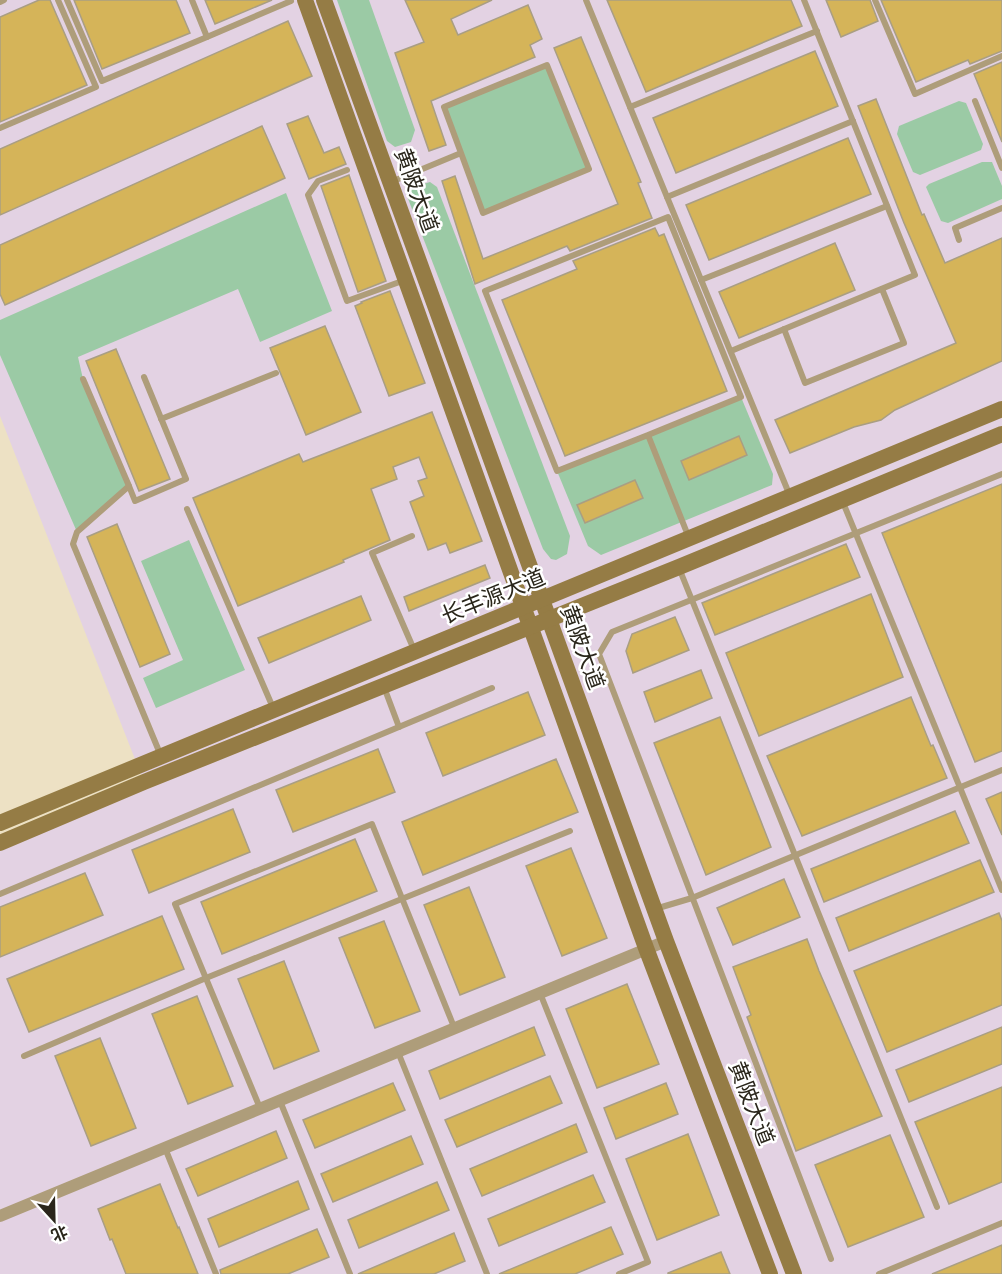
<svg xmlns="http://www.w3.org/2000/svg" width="1002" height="1274" viewBox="0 0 1002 1274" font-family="Jost,'Noto Sans SC',sans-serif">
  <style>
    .industrial { fill: #e3d2e3 }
    .green { fill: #9bcaa5 }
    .building { fill: #d5b459; stroke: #a99e83; stroke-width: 1.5 }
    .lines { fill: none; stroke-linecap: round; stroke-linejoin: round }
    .lane { stroke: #ae9d7a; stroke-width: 6 }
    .street { stroke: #ae9d7a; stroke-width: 12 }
    .secondary { stroke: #957c45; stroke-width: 16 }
    .labels { text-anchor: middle; stroke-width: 5; stroke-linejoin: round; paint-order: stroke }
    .street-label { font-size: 22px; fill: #2a261b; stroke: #fff }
  </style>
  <rect width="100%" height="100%" fill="#ede1c4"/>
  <polygon class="industrial" points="0,0 1002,0 1002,1274 0,1274 0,843 144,782 0,416"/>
  <g class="green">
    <polygon points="337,0 369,0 415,130 411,142 395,147 387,141"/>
    <polygon points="547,65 589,169 483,213 444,107"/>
    <polygon points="959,101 966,103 983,144 981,150 920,175 913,172 897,134 899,126"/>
    <polygon points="982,162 992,162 1002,186 1002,199 948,223 941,221 926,187 929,184"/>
    <polygon points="430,182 437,187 570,536 567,554 556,560 551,559 543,549 407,196 407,189"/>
    <polygon points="286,193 332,311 260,342 238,289 78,357 83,379 129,486 77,532 0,355 0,320"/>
    <polygon points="741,397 773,474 772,485 601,555 588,546 557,471"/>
    <polygon points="189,540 245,670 156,708 143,678 183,660 141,561"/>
  </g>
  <g class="building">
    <polygon points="39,0 50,0 87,85 0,122 0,17"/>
    <polygon points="74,0 176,0 190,33 102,69"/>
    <polygon points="205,0 272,0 215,24"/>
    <polygon points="405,0 492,0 451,19 458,35 528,5 542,39 530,45 535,57 431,101 446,145 429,151 395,53 424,42"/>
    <polygon points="607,0 791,0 802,26 646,92"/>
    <polygon points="826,0 870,0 878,21 841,37"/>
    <polygon points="881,0 1002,0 1002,51 970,64 968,60 916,82"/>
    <polygon points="288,21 312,76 0,215 0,149"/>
    <polygon points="581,37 641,182 638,183 652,218 570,251 567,246 475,284 442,181 455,176 483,259 618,204 554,48"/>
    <polygon points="815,51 838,106 676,173 653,118"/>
    <polygon points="1002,62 1002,142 974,74"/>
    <polygon points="876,99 922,215 924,214 945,263 1002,238 1002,361 895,410 881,420 854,427 790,453 775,420 956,343 904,223 858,106"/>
    <polygon points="308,116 324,153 339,147 346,164 309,179 287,124"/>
    <polygon points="262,126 285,178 5,305 0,294 0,245"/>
    <polygon points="848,138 871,194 709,260 686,205"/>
    <polygon points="349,175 386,281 358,292 321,186"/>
    <polygon points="655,228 659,236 664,234 727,391 565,456 502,300 577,269 573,261"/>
    <polygon points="835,243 855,290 739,338 719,292"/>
    <polygon points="390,291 425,383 389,396 355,306 362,303 361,302"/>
    <polygon points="325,326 361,412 306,435 270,348"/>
    <polygon points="116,349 170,479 139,491 86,361"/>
    <polygon points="432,412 482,541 450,553 446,543 428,550 410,502 424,496 418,481 427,478 419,457 393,467 397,479 371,489 390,540 343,560 344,562 238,606 193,498 299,454 303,462"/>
    <polygon points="739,436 747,455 689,480 681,461"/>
    <polygon points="635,480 643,498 585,523 577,505"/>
    <polygon points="1002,484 1002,751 975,762 882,533"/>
    <polygon points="117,524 170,654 140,667 87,537"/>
    <polygon points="846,544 860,577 715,635 702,603"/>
    <polygon points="485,565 490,578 409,611 404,597"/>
    <polygon points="871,594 903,677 759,736 726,653"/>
    <polygon points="361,596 371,620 269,663 258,638"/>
    <polygon points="675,617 689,650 633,673 626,651 632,634"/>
    <polygon points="701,670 712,698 655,722 644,692"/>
    <polygon points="528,692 545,735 443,776 426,733"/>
    <polygon points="911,697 931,746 933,745 947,778 802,836 767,756"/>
    <polygon points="720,717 771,847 706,875 654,743"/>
    <polygon points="378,749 395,792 293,832 276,790"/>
    <polygon points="556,759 578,812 423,875 402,822"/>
    <polygon points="1002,792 1002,835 986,799"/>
    <polygon points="233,809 250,852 149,893 132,850"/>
    <polygon points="955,811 969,843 824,902 811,869"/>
    <polygon points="355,839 377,891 222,954 201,902"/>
    <polygon points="571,848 607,938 562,956 526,866"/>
    <polygon points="980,860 994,892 849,951 836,918"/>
    <polygon points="85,873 103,915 0,957 0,907"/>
    <polygon points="784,879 800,917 733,945 717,908"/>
    <polygon points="469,887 505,977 460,995 424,905"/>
    <polygon points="999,913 1002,921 1002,1005 887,1052 854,971"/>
    <polygon points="162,916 184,969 29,1032 7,979"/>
    <polygon points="384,921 420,1011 375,1028 339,938"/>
    <polygon points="807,939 819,971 882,1116 796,1151 747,1017 751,1015 733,967"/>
    <polygon points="284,961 319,1051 274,1069 238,979"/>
    <polygon points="627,984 659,1064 597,1088 566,1009"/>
    <polygon points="197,996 233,1086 188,1104 152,1014"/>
    <polygon points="534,1027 545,1055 440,1099 429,1071"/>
    <polygon points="1002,1027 1002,1064 909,1102 896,1070"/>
    <polygon points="100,1038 136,1128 91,1146 55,1056"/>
    <polygon points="550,1076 562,1103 457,1147 445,1120"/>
    <polygon points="393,1083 405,1110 315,1148 303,1120"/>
    <polygon points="666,1083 678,1114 616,1139 604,1108"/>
    <polygon points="1002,1087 1002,1182 949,1204 915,1122"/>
    <polygon points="576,1124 587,1152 482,1196 470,1169"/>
    <polygon points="276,1131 287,1158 198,1196 186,1169"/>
    <polygon points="688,1134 719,1215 657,1240 626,1159"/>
    <polygon points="890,1135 924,1217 848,1247 815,1165"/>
    <polygon points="411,1136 423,1164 333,1202 321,1174"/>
    <polygon points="593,1175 605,1202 499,1246 488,1219"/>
    <polygon points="298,1181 309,1209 219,1247 208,1219"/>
    <polygon points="437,1182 449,1210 359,1248 348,1220"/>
    <polygon points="160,1184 178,1228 179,1227 198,1274 126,1274 112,1239 110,1240 98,1209"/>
    <polygon points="611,1227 623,1254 575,1274 499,1274"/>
    <polygon points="317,1229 329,1257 288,1274 221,1274 220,1270"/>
    <polygon points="454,1233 465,1261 434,1274 358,1274"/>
    <polygon points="1002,1245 1002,1274 932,1274"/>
    <polygon points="721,1252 730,1274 668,1274 668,1273"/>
  </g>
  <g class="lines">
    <g class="lane">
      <polyline points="67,0 102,81 207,37 192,0"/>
      <polyline points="586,0 790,496"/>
      <polyline points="875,0 915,94 1002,56"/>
      <polyline points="0,2 4,0"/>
      <polyline points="207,37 291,1"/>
      <polyline points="975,101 1002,168"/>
      <polyline points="630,107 817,31"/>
      <polyline points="0,128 96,87 58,0"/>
      <polyline points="347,170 318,181 308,195 347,301 405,280"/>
      <polyline points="391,182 461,153 483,213 589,169 547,65 444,107 461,153"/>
      <polyline points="667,197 853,121"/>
      <polyline points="959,240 955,228 1002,208"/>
      <polyline points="701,280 887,206"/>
      <polyline points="784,329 805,383 904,343 882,289"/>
      <polyline points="731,351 915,275 804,0"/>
      <polyline points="144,377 186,479 135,501 129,486 77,532 73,544 161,756"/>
      <polyline points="83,379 129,486"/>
      <polyline points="161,419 276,373"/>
      <polyline points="648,435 741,397 668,217 485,291 557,471 648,435 689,538"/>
      <polyline points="842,500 1002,890"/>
      <polyline points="187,509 274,710"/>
      <polyline points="412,536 372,553 415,652"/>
      <polyline points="679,568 937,1207"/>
      <polyline points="384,687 399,727"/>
      <polyline points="0,894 492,688"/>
      <polyline points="655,909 692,898 1002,770"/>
      <polyline points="540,993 648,1262 619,1274"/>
      <polyline points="398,1052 487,1274"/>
      <polyline points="24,1056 206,978 570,831"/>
      <polyline points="280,1101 350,1274"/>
      <polyline points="260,1108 175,904 372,824 454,1027"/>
      <polyline points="165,1148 216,1274"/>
      <polyline points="831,1259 599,654 612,632 1002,474"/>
      <polyline points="879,1274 1002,1223"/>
    </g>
    <polyline class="street" points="0,1216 666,941"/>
    <g class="secondary">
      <polyline points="305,0 646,948 770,1274"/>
      <polyline points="324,0 666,941 794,1274"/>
      <polyline points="0,823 1002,409"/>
      <polyline points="0,843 144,782 679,567 1002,434"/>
    </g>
  </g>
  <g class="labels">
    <g class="street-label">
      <text transform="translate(417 190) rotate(70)" y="8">黄陂大道</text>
      <text transform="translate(493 596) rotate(-22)" y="8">长丰源大道</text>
      <text transform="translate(583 647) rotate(70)" y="8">黄陂大道</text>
      <text transform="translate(752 1103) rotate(69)" y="8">黄陂大道</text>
    </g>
  </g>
  <g transform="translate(54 1220) rotate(158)" stroke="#ffffff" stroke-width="4.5" paint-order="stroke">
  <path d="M0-4.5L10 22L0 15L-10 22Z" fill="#2a261b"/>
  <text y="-9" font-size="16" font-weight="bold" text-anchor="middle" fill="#2a261b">北</text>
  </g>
</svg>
